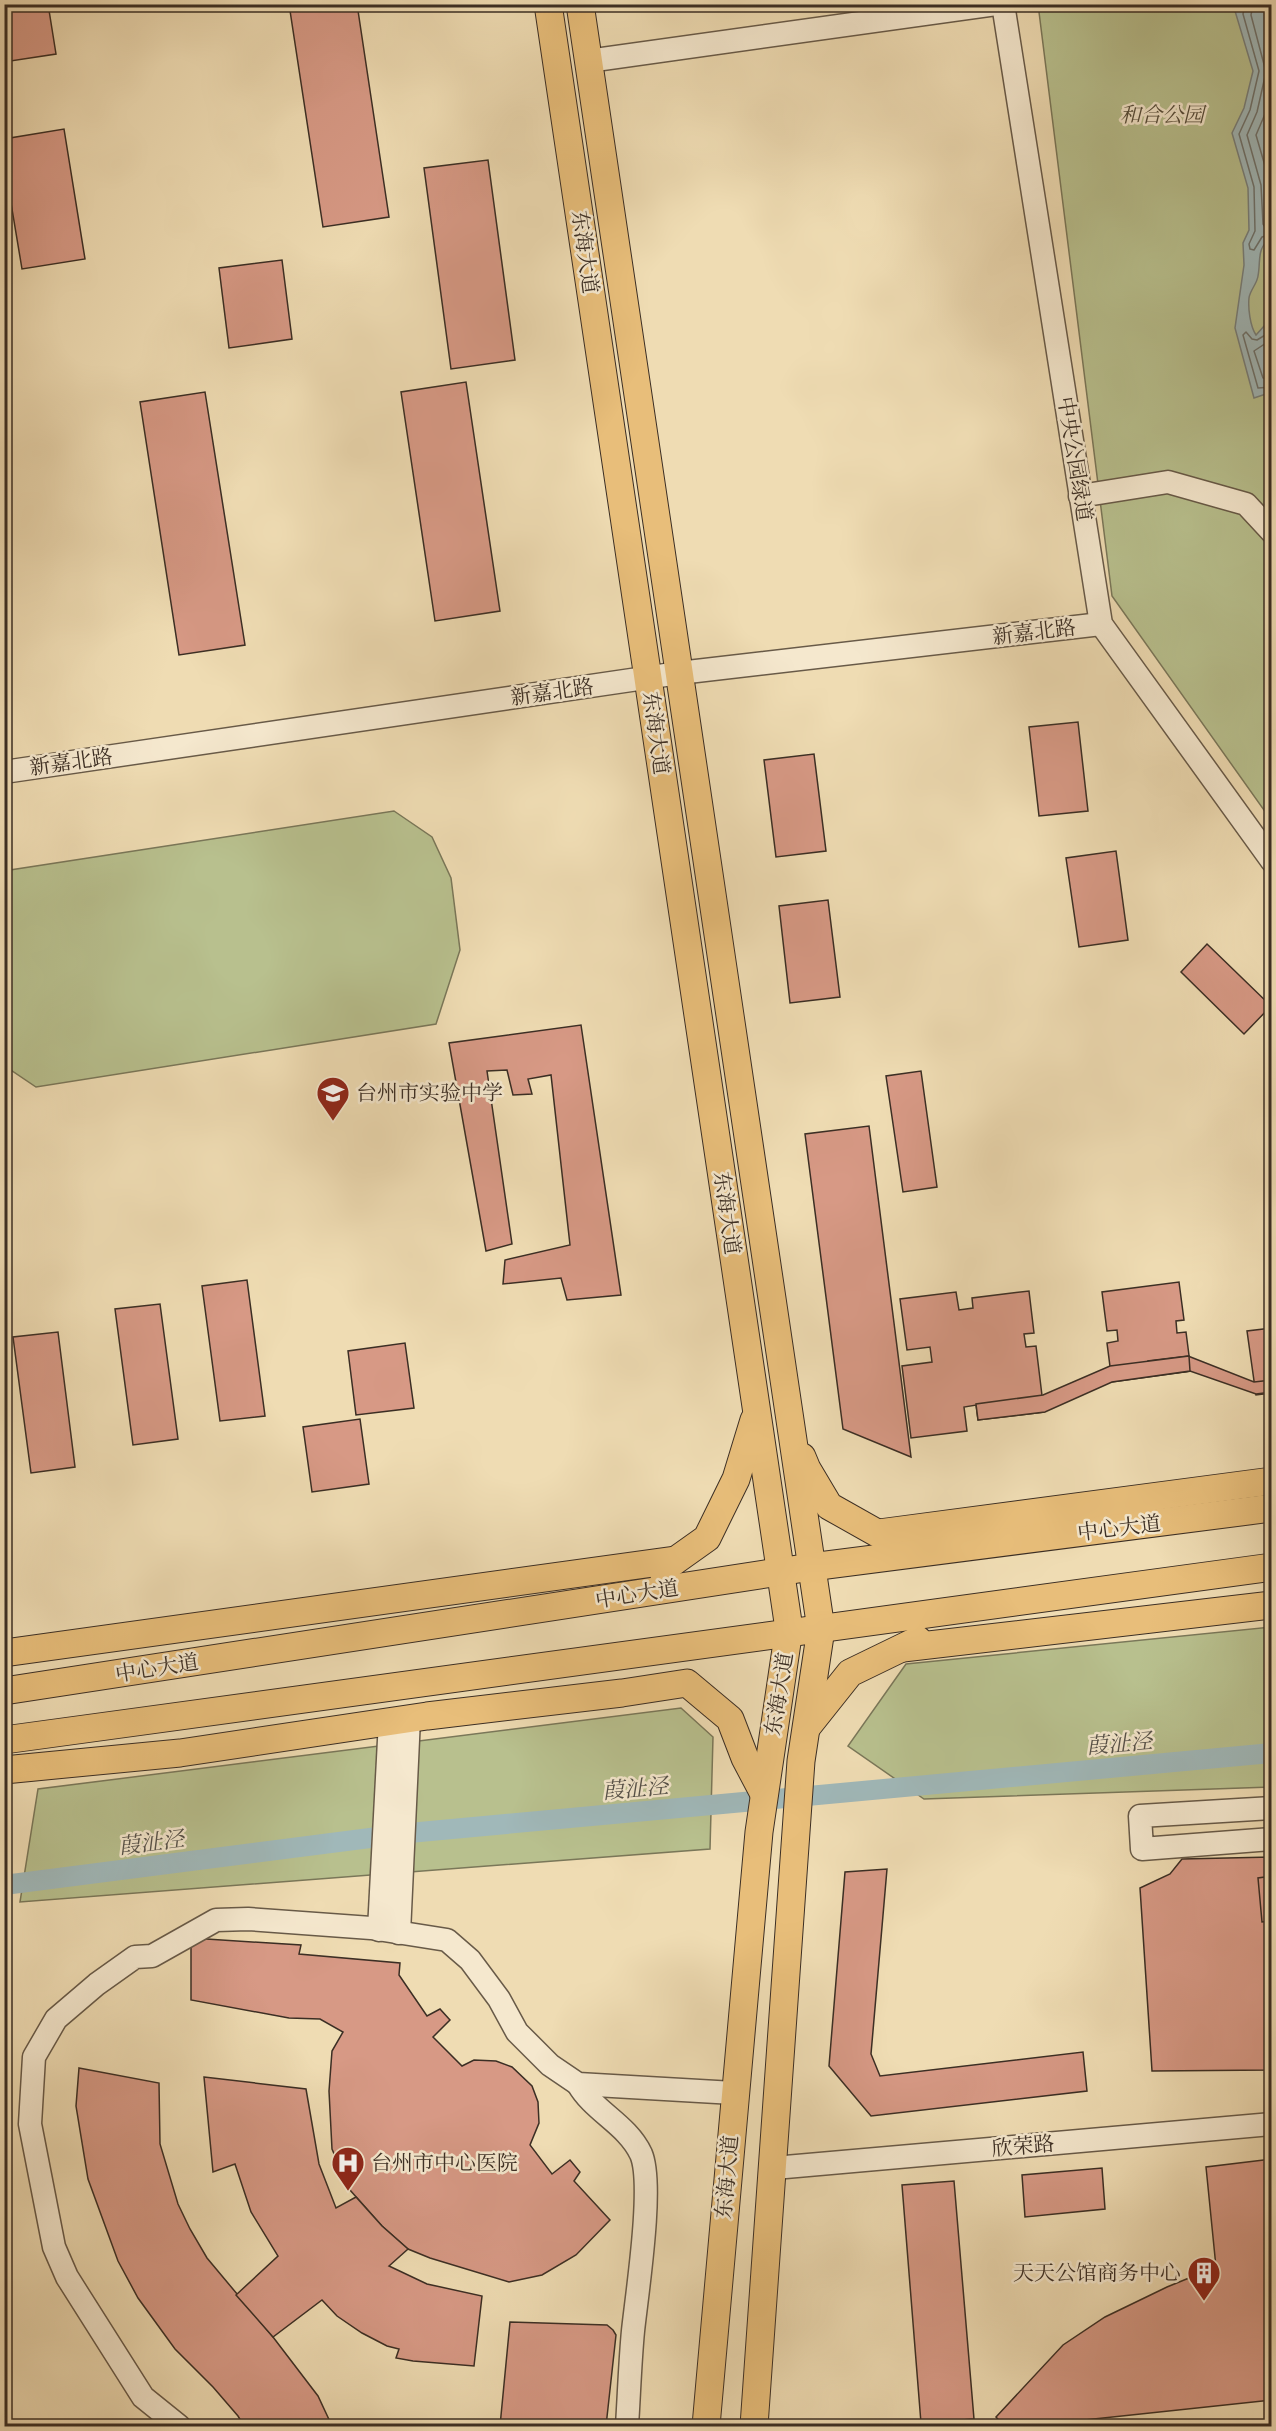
<svg xmlns="http://www.w3.org/2000/svg" width="1276" height="2431" viewBox="0 0 1276 2431" font-family="'Libre Bodoni','Noto Serif SC',serif">
  <style>
    .green { fill: #b8c08e; stroke: #7a7759; stroke-width: 1.5 }
    .water { fill: #a0b8b9; stroke: #78817d; stroke-width: 1.5 }
    .lines { fill: none; stroke-linecap: round; stroke-linejoin: round }
    .shore { stroke: #6e736e; stroke-width: 1.5 }
    .canal { stroke: #a0b8b9; stroke-width: 20 }
    .building { fill: #d79985; stroke: #3b2e24; stroke-width: 1.5 }
    .minor-casing { stroke: #685a48; stroke-width: 25 }
    .major-casing { stroke: #3b2e24; stroke-width: 29 }
    .minor { stroke: #f5e8ce; stroke-width: 22 }
    .major { stroke: #e8be7a; stroke-width: 27 }
    .labels { text-anchor: middle; stroke-width: 5; stroke-linejoin: round; paint-order: stroke }
    .park-label { font-size: 21px; font-style: italic; fill: #544b39; stroke: #f5e8ce }
    .street-label { font-size: 21px; fill: #3b2e24; stroke: #f5e8ce }
    .poi-label { font-size: 21px; fill: #3b2e24; stroke: #f5e8ce; text-anchor: start }
    .water-label { font-size: 22px; font-style: italic; fill: #545049; stroke: #f5e8ce }
  </style>
  <rect width="100%" height="100%" fill="#efdcb3"/>
  <filter id="stains"><feTurbulence type="fractalNoise" baseFrequency=".00333" numOctaves="4"/><feColorMatrix values="0 0 0 0 .2 0 0 0 0 .09 0 0 0 0 .02 0 0 0 .5 -.17"/></filter>
  <radialGradient id="worn" r=".72"><stop offset=".6" stop-color="#630" stop-opacity="0"/><stop offset="1" stop-color="#630" stop-opacity=".3"/></radialGradient>
  <g class="green">
    <polygon points="1038,4 1271,5 1271,820 1112,596"/>
    <polygon points="394,811 432,837 451,878 460,950 436,1024 36,1087 5,1066 4,877 10,870"/>
    <polygon points="1271,1627 1271,1787 924,1799 848,1746 906,1664"/>
    <polygon points="681,1708 713,1737 710,1849 20,1902 38,1789"/>
  </g>
  <path class="water" d="M1241,5H1272L1271,238C1256,248 1261,261 1258,276C1257,284 1250,290 1249,298C1248,308 1250,326 1256,335L1265,325H1271L1272,392L1254,398L1235,328L1244,265L1243,243L1249,230L1248,188L1232,133L1244,108L1253,71L1235,11Z"/>
  <g class="lines">
    <g class="shore">
      <polyline points="1245,4 1243,14 1259,71 1250,110 1239,134 1254,187 1255,231 1249,244 1250,249 1254,250 1262,237 1272,234"/>
      <polyline points="1253,4 1251,15 1266,72 1257,112 1247,135 1261,185 1263,224 1265,227 1272,226"/>
      <polyline points="1272,89 1265,114 1256,135 1270,183 1272,216"/>
      <polyline points="1272,331 1257,340 1252,339 1246,332 1243,335 1258,388 1272,387"/>
      <polyline points="1272,339 1254,351 1263,378 1272,379"/>
    </g>
    <polyline class="canal" points="4,1885 409,1833 1272,1753"/>
  </g>
  <g class="building">
    <polygon points="4,4 48,4 56,54 4,62"/>
    <polygon points="289,4 357,4 389,217 323,227"/>
    <polygon points="64,129 85,259 22,269 4,161 4,139"/>
    <polygon points="488,160 515,360 451,369 424,168"/>
    <polygon points="282,260 292,339 229,348 219,268"/>
    <polygon points="466,382 500,611 435,621 401,392"/>
    <polygon points="205,392 245,645 179,655 140,402"/>
    <polygon points="1078,722 1088,811 1039,816 1029,727"/>
    <polygon points="814,754 826,851 776,857 764,760"/>
    <polygon points="1116,851 1128,940 1079,947 1066,858"/>
    <polygon points="828,900 840,997 790,1003 779,906"/>
    <polygon points="1207,944 1271,1006 1244,1034 1181,972"/>
    <polygon points="581,1025 621,1295 567,1300 561,1278 503,1284 505,1260 570,1245 551,1075 528,1079 532,1094 513,1095 507,1070 487,1071 512,1244 486,1251 449,1043"/>
    <polygon points="921,1071 937,1187 903,1192 886,1076"/>
    <polygon points="1272,1081 1272,1120 1265,1082"/>
    <polygon points="869,1126 911,1457 843,1429 805,1134"/>
    <polygon points="247,1280 265,1416 220,1421 202,1286"/>
    <polygon points="1179,1282 1184,1320 1176,1321 1177,1333 1186,1332 1191,1371 1112,1382 1107,1343 1118,1341 1117,1330 1107,1331 1102,1292"/>
    <polygon points="1029,1291 1034,1333 1024,1334 1026,1347 1036,1346 1044,1412 978,1420 976,1405 964,1407 967,1431 911,1438 902,1366 932,1362 930,1347 907,1350 900,1299 956,1292 959,1310 973,1308 972,1298"/>
    <polygon points="160,1304 178,1439 133,1445 115,1309"/>
    <polygon points="1272,1328 1272,1393 1256,1395 1247,1331"/>
    <polygon points="58,1332 75,1467 31,1473 13,1337"/>
    <polygon points="405,1343 414,1408 356,1415 348,1351"/>
    <polygon points="1188,1356 1254,1382 1272,1380 1272,1392 1256,1394 1190,1371 1150,1376 1148,1361"/>
    <polygon points="1189,1356 1190,1371 1112,1382 1045,1412 978,1420 976,1404 1043,1395 1110,1366"/>
    <polygon points="360,1419 369,1484 312,1492 303,1427"/>
    <polygon points="1272,1857 1272,2070 1152,2071 1140,1888 1170,1874 1182,1859"/>
    <polygon points="887,1869 871,2054 880,2076 1083,2052 1087,2091 871,2116 829,2066 845,1872"/>
    <polygon points="1272,1876 1272,1921 1262,1922 1258,1878"/>
    <polygon points="191,1938 301,1945 299,1954 400,1963 399,1975 427,2016 440,2009 450,2020 433,2037 462,2066 474,2060 496,2061 512,2067 532,2086 538,2102 539,2123 530,2145 552,2174 570,2160 580,2172 574,2181 610,2220 576,2255 542,2275 509,2282 430,2258 408,2249 382,2226 350,2190 332,2149 329,2091 332,2051 343,2032 320,2019 289,2018 191,2000"/>
    <polygon points="79,2068 159,2083 160,2144 178,2204 190,2229 207,2258 273,2337 318,2396 332,2426 244,2426 238,2416 213,2387 175,2349 138,2298 118,2261 88,2179 76,2106"/>
    <polygon points="204,2077 306,2089 319,2164 336,2208 356,2197 382,2226 408,2249 389,2266 427,2284 482,2296 474,2366 413,2361 396,2358 399,2349 387,2346 362,2333 337,2316 322,2300 273,2337 236,2295 278,2256 251,2212 235,2164 213,2172"/>
    <polygon points="1272,2159 1272,2400 1028,2426 1004,2426 996,2417 1063,2345 1105,2317 1167,2287 1216,2267 1206,2167"/>
    <polygon points="1102,2168 1105,2209 1025,2217 1022,2175"/>
    <polygon points="954,2181 974,2419 921,2423 902,2185"/>
    <polygon points="510,2322 607,2325 613,2330 616,2335 606,2426 500,2426"/>
  </g>
  <g class="lines">
    <g class="minor-casing">
      <g id="minor">
        <polyline points="1003,4 1101,624 1272,861"/>
        <polyline points="588,61 996,4"/>
        <polyline points="1080,496 1168,482 1246,504 1272,532"/>
        <polyline points="4,772 679,673 1101,624"/>
        <polyline points="1272,1808 1140,1816 1142,1849 1272,1839"/>
        <polyline points="379,1930 390,1721"/>
        <polyline points="399,1933 409,1718"/>
        <path d="M578,2084C594,2112 627,2124 641,2154C654,2184 637,2293 633,2331C630,2363 629,2395 627,2426"/>
        <polyline points="774,2168 1272,2124"/>
        <polyline points="179,2426 143,2397 67,2277 54,2247 30,2124 34,2057 56,2019 97,1984 135,1957 152,1956 216,1920 248,1919 371,1928 447,1940 470,1960 499,1999 517,2032 550,2065 578,2084 734,2093"/>
      </g>
    </g>
    <g class="major-casing">
      <g id="major">
        <polyline points="548,4 789,1629 759,1832 706,2426"/>
        <polyline points="580,4 821,1629 801,1761 754,2426"/>
        <polyline points="802,1457 807,1469 829,1506 893,1542"/>
        <polyline points="879,1533 1272,1481"/>
        <polyline points="662,1570 707,1538 736,1479 754,1420"/>
        <polyline points="903,1648 1272,1605"/>
        <polyline points="4,1653 675,1560"/>
        <polyline points="4,1691 811,1567 1272,1508"/>
        <polyline points="807,1727 850,1673 918,1640"/>
        <polyline points="4,1740 1272,1567"/>
        <polyline points="4,1770 180,1753 427,1716 622,1693 687,1683 730,1719 745,1758 764,1794"/>
      </g>
    </g>
    <use href="#minor" class="minor"/>
    <use href="#major" class="major"/>
  </g>
  <defs>
    <g id="school-pin" transform="scale(1.725)"><path d="M0 17L-7.5 6A9.5 9.5 0 1 1 7.5 6Z" fill="#8f2418" stroke="#f5e8ce"/><path d="M0-5L7-2L0 1L-7-2ZM-4 1L0 2.5L4 1V4Q0 6-4 4Z" fill="#fff"/></g>
    <g id="hospital-pin" transform="scale(1.725)"><path d="M0 17L-7.5 6A9.5 9.5 0 1 1 7.5 6Z" fill="#8f2418" stroke="#f5e8ce"/><path d="M-5-5h3v3.5h4V-5h3V5h-3V1.5h-4V5h-3Z" fill="#fff"/></g>
    <g id="building-pin" transform="scale(1.725)"><path d="M0 17L-7.5 6A9.5 9.5 0 1 1 7.5 6Z" fill="#8f2418" stroke="#f5e8ce"/><path d="M-4-6H4V6H1V3H-1V6H-4ZM-2.5-4.3h1.7v1.8h-1.7ZM.8-4.3h1.7v1.8H.8ZM-2.5-1h1.7V.8h-1.7ZM.8-1h1.7V.8H.8Z" fill="#fff"/></g>
  </defs>
  <g fill-rule="evenodd">
    <use href="#school-pin" x="333" y="1093"/>
    <use href="#hospital-pin" x="348" y="2163"/>
    <use href="#building-pin" x="1204" y="2273"/>
  </g>
  <g class="labels">
    <g class="park-label">
      <text x="1162" y="122">和合公园</text>
    </g>
    <g class="street-label">
      <text transform="translate(585 252) rotate(82)" y="7">东海大道</text>
      <text transform="translate(1075 459) rotate(81)" y="7">中央公园绿道</text>
      <text transform="translate(1034 632) rotate(-7)" y="7">新嘉北路</text>
      <text transform="translate(552 692) rotate(-8)" y="7">新嘉北路</text>
      <text transform="translate(656 733) rotate(82)" y="7">东海大道</text>
      <text transform="translate(71 762) rotate(-8)" y="7">新嘉北路</text>
      <text transform="translate(727 1213) rotate(82)" y="7">东海大道</text>
      <text transform="translate(1119 1528) rotate(-7)" y="7">中心大道</text>
      <text transform="translate(637 1594) rotate(-9)" y="7">中心大道</text>
      <text transform="translate(157 1668) rotate(-9)" y="7">中心大道</text>
      <text transform="translate(779 1694) rotate(-81)" y="7">东海大道</text>
      <text transform="translate(1023 2146) rotate(-5)" y="7">欣荣路</text>
      <text transform="translate(727 2177) rotate(-85)" y="7">东海大道</text>
    </g>
    <g class="poi-label">
      <text x="356" y="1100">台州市实验中学</text>
      <text x="371" y="2170">台州市中心医院</text>
      <text x="1181" y="2280" text-anchor="end">天天公馆商务中心</text>
    </g>
    <g class="water-label">
      <text transform="translate(1119 1743) rotate(-5)" y="8">葭沚泾</text>
      <text transform="translate(635 1788) rotate(-5)" y="8">葭沚泾</text>
      <text transform="translate(151 1842) rotate(-7)" y="8">葭沚泾</text>
    </g>
  </g>
  <rect width="1276" height="2431" fill="none" stroke="#efdcb3" stroke-width="24"/>
  <rect x="6" y="6" width="1264" height="2419" fill="none" stroke="#3b2e24" stroke-width="3"/>
  <rect x="12" y="12" width="1252" height="2407" fill="none" stroke="#3b2e24" stroke-width="1.5"/>
  <rect width="100%" height="100%" filter="url(#stains)"/>
  <rect width="100%" height="100%" fill="url(#worn)"/>
</svg>
